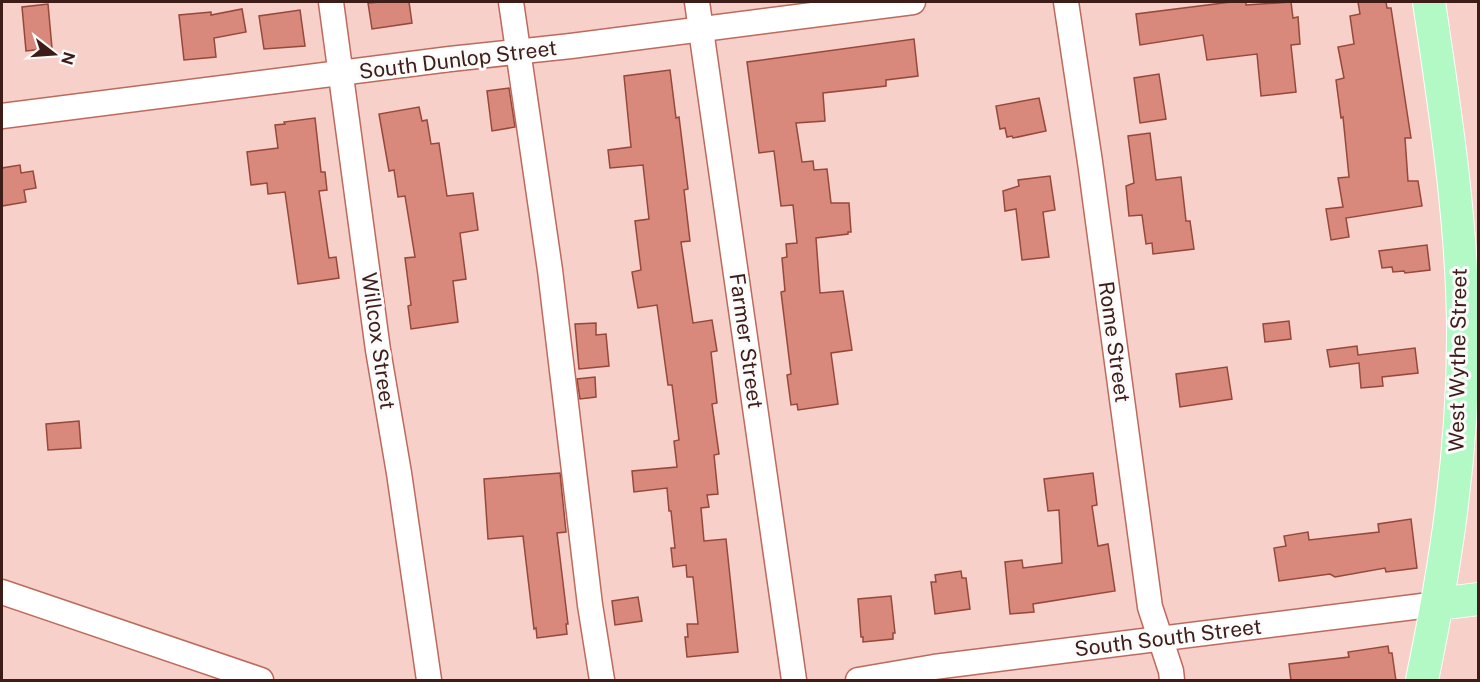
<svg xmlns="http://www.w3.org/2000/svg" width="1480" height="682" viewBox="0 0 1480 682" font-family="'Public Sans',sans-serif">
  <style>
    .building { fill: #d9897b; stroke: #96483b; stroke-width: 1.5 }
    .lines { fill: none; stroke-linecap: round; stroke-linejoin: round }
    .minor-casing { stroke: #bd6a5c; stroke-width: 27 }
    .major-casing { stroke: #fff; stroke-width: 34 }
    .minor { stroke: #fff; stroke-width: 24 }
    .major { stroke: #b2f9c5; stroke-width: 32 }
    .labels { text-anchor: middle; stroke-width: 6; stroke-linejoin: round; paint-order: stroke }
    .street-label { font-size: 21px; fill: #3e1c17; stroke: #fbfbfb }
  </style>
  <rect width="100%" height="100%" fill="#f6d0c9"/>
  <g class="building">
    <polygon points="380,2 409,2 412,23 372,29 368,3"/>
    <polygon points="1231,2 1246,2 1246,5 1291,2 1293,18 1298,17 1300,44 1291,45 1296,92 1261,96 1257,54 1207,60 1203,35 1140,45 1136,14"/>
    <polygon points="1358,2 1386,2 1387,8 1391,8 1411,138 1405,138 1408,181 1418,181 1422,206 1346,218 1349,237 1331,240 1326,209 1343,207 1338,178 1349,177 1343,117 1341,118 1336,80 1344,78 1338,47 1354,44 1350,16 1360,14"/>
    <polygon points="48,4 52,48 26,51 22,7"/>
    <polygon points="242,9 246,32 214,38 216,57 184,60 179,15 211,12 211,15"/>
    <polygon points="300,10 305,46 264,49 259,16"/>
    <polygon points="914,39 918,76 886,80 886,86 823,93 825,121 796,123 802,162 813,161 814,170 827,169 831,203 849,203 851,232 848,232 848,234 816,238 820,293 843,291 852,350 831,353 838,404 798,410 797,404 791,405 787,375 791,374 781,292 785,291 782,258 787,257 786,244 797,243 793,205 781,206 774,151 759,153 747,62"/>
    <polygon points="670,70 676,118 679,117 688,189 684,190 690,241 681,242 693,323 712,320 717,351 711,352 717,403 712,404 719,454 714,455 718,494 707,495 709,507 701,508 704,541 726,539 738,652 687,657 685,637 688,637 687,624 698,624 693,577 687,577 686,565 673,567 671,548 675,548 671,511 669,511 667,488 634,492 632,471 677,467 674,441 679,440 672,385 668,385 657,305 638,308 632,272 641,270 635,221 649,219 643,165 610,168 608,150 631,147 624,76"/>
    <polygon points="1159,74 1166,119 1140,123 1134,78"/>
    <polygon points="509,88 515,127 492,131 487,91"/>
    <polygon points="1039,98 1046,131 1013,138 1012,136 1007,137 1005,128 1000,129 996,106"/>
    <polygon points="419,107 422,121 427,120 431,144 439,143 447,196 473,193 478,230 460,233 466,279 453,281 458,322 411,329 408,306 411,305 405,258 415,257 405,196 398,197 394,170 389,171 379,114"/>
    <polygon points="315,118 321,172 325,172 327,190 319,191 329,258 336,257 339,278 298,284 285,192 268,194 267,183 251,185 247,152 278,148 275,125 285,124 284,122"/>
    <polygon points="1150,133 1156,180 1181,177 1186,221 1190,221 1194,249 1153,254 1152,243 1146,244 1142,215 1129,216 1126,186 1134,183 1128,136"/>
    <polygon points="20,165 21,173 33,171 36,188 24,190 26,202 2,206 2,168"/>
    <polygon points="1050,176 1055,210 1043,212 1049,257 1022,260 1016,209 1005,211 1003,191 1019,186 1018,180"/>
    <polygon points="1427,245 1430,270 1405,273 1404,271 1393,272 1392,267 1382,268 1379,251"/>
    <polygon points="1289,321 1291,339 1265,342 1263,324"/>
    <polygon points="596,323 596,335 606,334 609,366 579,369 575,324"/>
    <polygon points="1357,346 1358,355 1415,348 1418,373 1382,377 1383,386 1361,388 1359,363 1330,367 1327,350"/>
    <polygon points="1227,367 1232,399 1180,407 1176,374"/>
    <polygon points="595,377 596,397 580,399 577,379"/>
    <polygon points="79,421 81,448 48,450 46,424"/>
    <polygon points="560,473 566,532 557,533 568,624 566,624 567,634 537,638 536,628 534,629 523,536 488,539 484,479"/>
    <polygon points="1093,473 1097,505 1092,506 1098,546 1108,544 1115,591 1033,604 1034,612 1010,614 1005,562 1022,560 1023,568 1062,563 1059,510 1048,511 1044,479"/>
    <polygon points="1411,519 1417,568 1386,572 1385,568 1335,577 1330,574 1279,581 1274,548 1286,546 1284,536 1308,532 1309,540 1379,532 1378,524"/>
    <polygon points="961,571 962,578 966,578 970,609 935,614 931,582 936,582 935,575"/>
    <polygon points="891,596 895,633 893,633 893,639 863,642 863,637 861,637 858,599"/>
    <polygon points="638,597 642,621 615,625 612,601"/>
    <polygon points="1388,646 1389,653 1392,653 1396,681 1291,681 1289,664 1349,657 1348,652"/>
  </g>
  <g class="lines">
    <g class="minor-casing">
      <g id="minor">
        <polyline points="331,2 378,350 399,473 429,680"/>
        <polyline points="511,2 550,270 590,605 602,680"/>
        <polyline points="697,2 794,680"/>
        <polyline points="1066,2 1090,162 1150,607 1171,671 1172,680"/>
        <polyline points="2,116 450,59 571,46 913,2"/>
        <polyline points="2,592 261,680"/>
        <polyline points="858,680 934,667 1438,604"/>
      </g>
    </g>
    <g class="major-casing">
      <g id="major">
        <polyline points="1438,604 1478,599"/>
        <path d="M1422,680C1446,565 1463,453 1463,335C1463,225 1445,110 1429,2"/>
      </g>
    </g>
    <use href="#minor" class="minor"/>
    <use href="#major" class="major"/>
  </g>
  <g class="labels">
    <g class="street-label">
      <text transform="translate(458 60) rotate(-7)" y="7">South Dunlop Street</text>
      <text transform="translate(378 341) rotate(82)" y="7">Willcox Street</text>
      <text transform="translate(746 341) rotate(82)" y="7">Farmer Street</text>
      <text transform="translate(1114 342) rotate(82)" y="7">Rome Street</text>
      <text transform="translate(1458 360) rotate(-89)" y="7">West Wythe Street</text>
      <text transform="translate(1168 638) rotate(-7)" y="7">South South Street</text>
    </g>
  </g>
  <rect width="1480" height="682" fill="none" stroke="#3e1c17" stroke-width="6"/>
  <g transform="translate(54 54) rotate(107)" stroke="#fbfbfb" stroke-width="4.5" paint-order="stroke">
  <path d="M0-4.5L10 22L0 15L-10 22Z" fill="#3e1c17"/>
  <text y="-9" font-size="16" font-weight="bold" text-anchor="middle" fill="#3e1c17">N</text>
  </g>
</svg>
